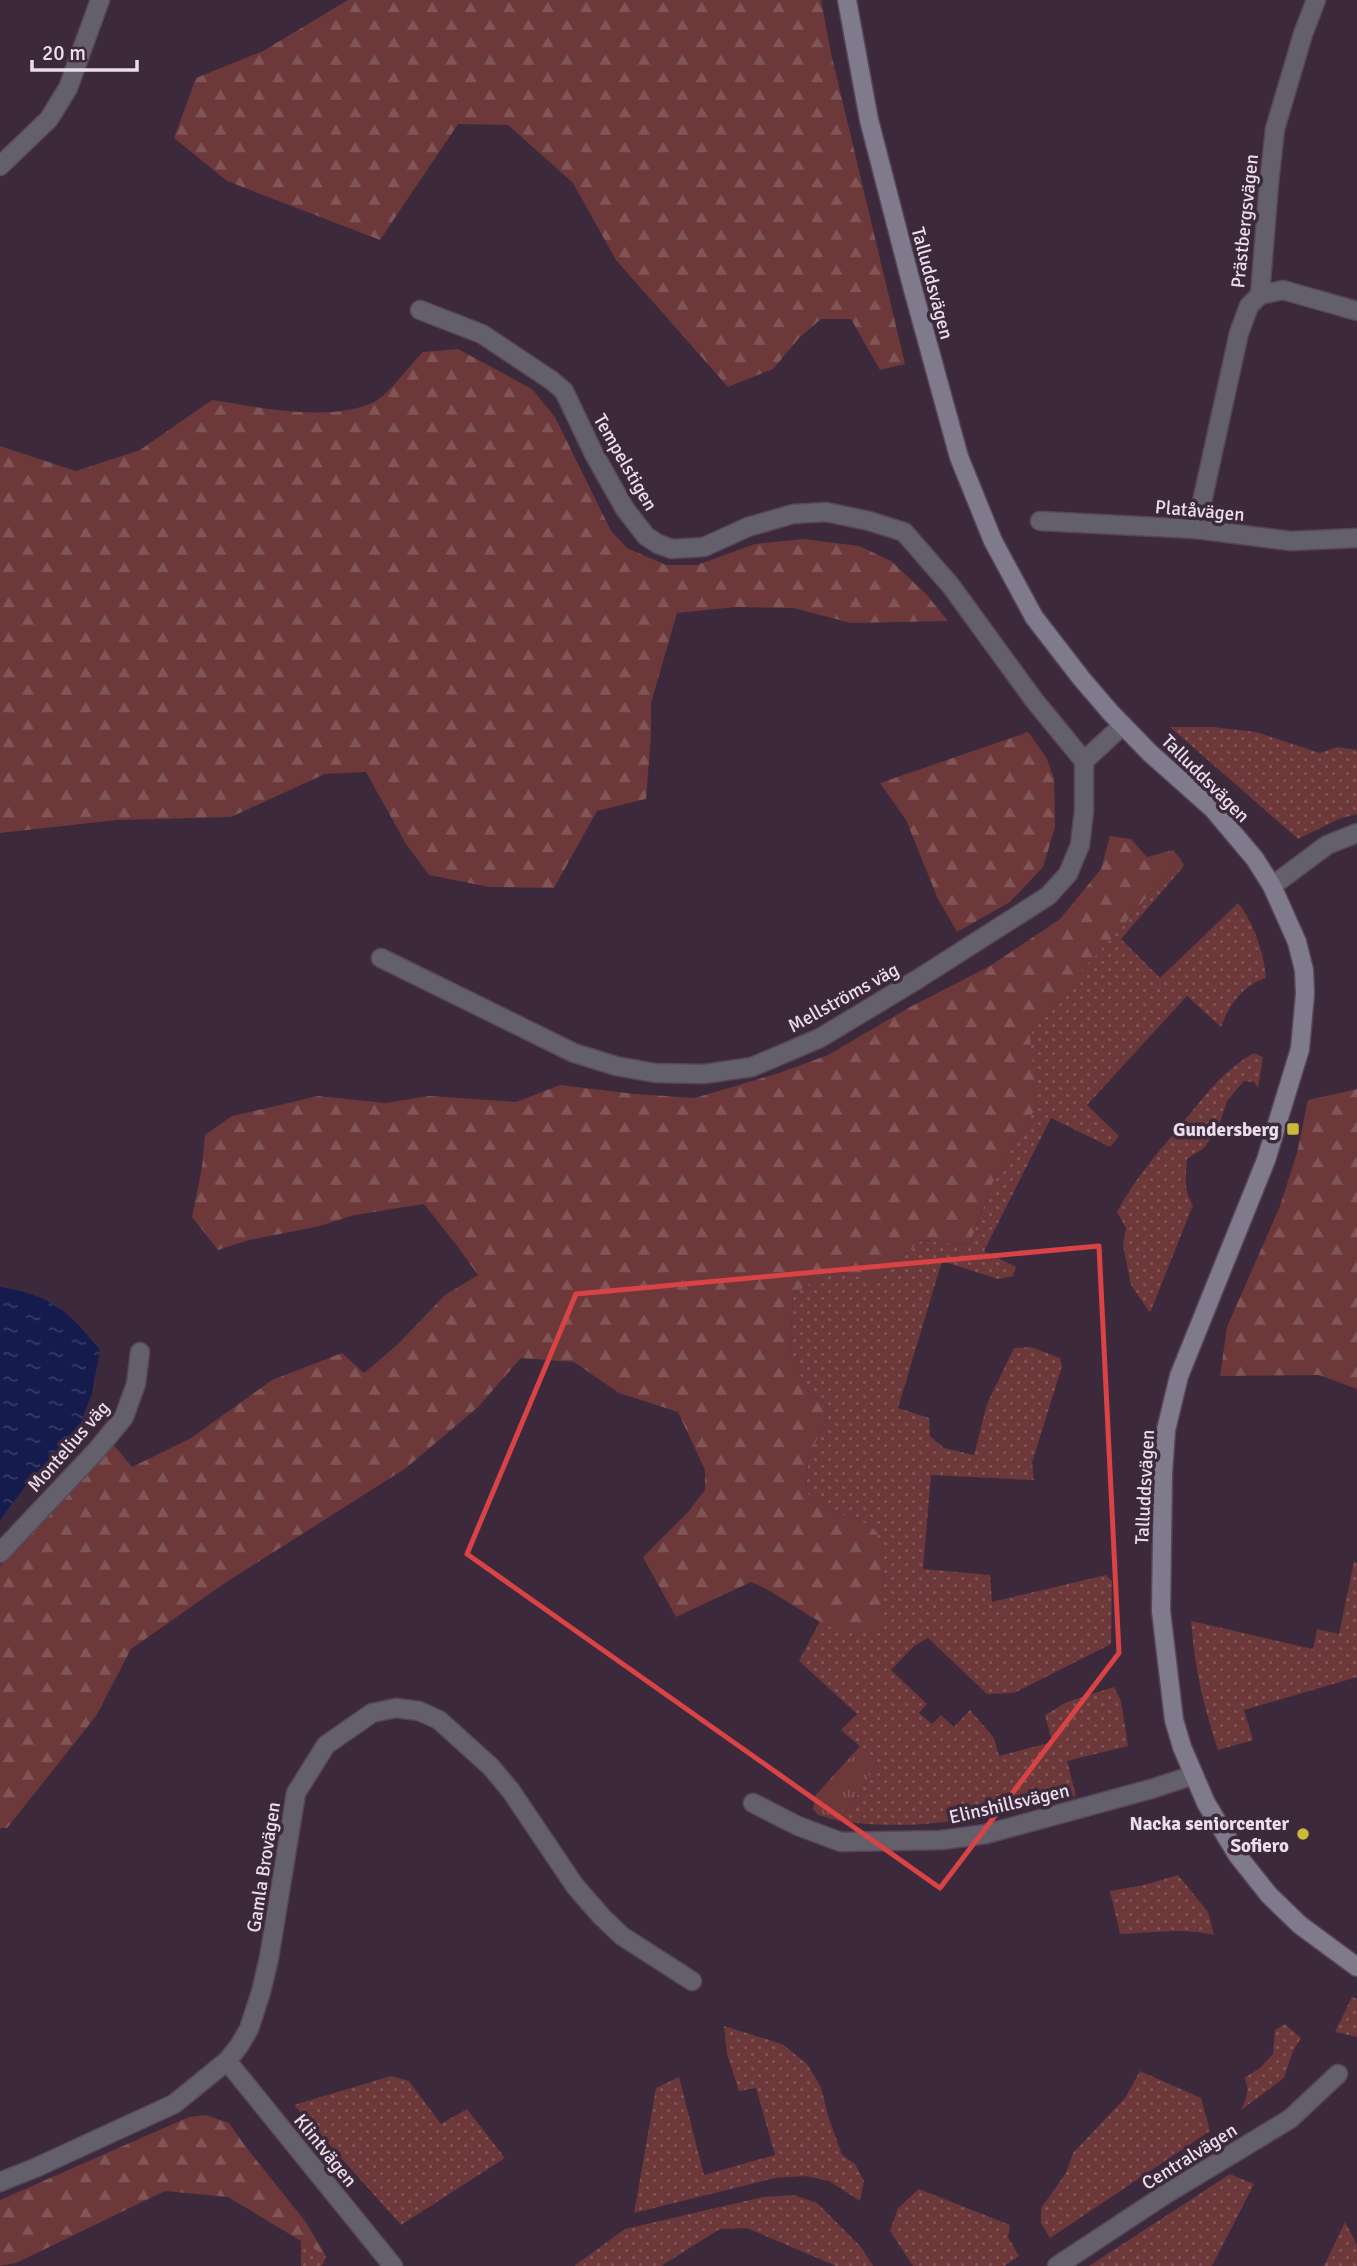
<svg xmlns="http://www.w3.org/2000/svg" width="1357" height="2266" viewBox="0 0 1357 2266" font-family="Signika,sans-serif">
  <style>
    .grass { fill: url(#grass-dots) }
    .forest { fill: url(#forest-firs) }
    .park { fill: url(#park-tufts) }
    .water { fill: url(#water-ripples) }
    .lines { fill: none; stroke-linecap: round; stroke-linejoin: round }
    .street-casing { stroke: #584658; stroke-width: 21 }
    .secondary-casing { stroke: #584658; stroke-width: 21 }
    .street { stroke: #63606c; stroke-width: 18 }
    .secondary { stroke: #807a8d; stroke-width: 18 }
    .marked { fill: none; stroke: #d94345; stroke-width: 5; stroke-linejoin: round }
    .poi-dot { fill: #cdb938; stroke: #3c293c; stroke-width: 2.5 }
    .labels { text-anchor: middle; stroke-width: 7; stroke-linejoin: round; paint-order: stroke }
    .street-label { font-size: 19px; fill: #ebdeeb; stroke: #3c293c }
    .poi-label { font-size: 19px; font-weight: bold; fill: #ebdeeb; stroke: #3c293c; text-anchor: end }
  </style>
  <defs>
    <pattern id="grass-dots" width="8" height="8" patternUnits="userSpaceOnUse" patternTransform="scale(1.75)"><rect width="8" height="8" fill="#6c3839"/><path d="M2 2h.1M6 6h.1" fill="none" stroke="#815456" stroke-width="1.8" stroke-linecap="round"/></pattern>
    <pattern id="forest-firs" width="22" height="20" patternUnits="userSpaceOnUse" patternTransform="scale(1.75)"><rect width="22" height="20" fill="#6c3839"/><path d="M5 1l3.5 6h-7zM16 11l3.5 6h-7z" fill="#815456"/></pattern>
    <pattern id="park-tufts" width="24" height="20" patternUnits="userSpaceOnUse" patternTransform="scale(1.75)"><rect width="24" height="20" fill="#6c3839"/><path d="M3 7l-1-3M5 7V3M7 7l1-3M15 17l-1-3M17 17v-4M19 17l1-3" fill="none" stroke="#815456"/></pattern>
    <pattern id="water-ripples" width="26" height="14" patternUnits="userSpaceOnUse" patternTransform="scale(1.75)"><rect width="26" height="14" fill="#151b4c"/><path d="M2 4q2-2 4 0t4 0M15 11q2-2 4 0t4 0" fill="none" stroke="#373c66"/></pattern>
  </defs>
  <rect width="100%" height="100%" fill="#3c293c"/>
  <g class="grass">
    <polygon points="1170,727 1213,727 1256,732 1320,753 1337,747 1357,750 1357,814 1339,819 1298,839"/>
    <path d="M1180,858L1184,866L1121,939L1160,978L1238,903C1254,923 1264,953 1266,978C1243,985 1229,1005 1221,1027L1187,996L1087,1105L1119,1136L1110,1147L1051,1118L984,1251L1016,1267L1013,1276L998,1279L942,1261L898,1408L929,1418L930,1436L944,1448L974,1455L987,1404L1014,1348L1031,1347L1060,1358L1062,1366L1032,1463L1034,1480L931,1475L923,1569L990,1575L992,1602L1106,1575L1112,1581L1111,1644L1014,1693L987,1694L928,1638L914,1646L891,1670L927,1704L919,1713L932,1724L941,1715L954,1727L970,1710L994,1738L999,1756L1052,1742L1045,1715L1067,1702L1114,1687L1121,1701L1128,1746L1067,1761L1076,1796C992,1815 927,1833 839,1821L866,1783L877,1761L841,1730L857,1714L799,1661L820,1621L828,1625L881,1628V1587L885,1576L871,1526L835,1512L806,1493L808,1459L831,1409L807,1390L790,1354L793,1294L830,1271L877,1280L922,1240L969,1245L995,1177L1037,1106L1029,1036L1045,1009L1119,930Z"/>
    <path d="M1254,1053L1263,1057L1258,1088L1254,1082L1244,1081L1227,1101L1218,1129L1204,1148L1187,1159C1186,1176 1183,1191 1193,1205L1150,1313L1131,1285L1123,1245L1126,1228L1117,1212C1135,1178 1157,1154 1181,1125C1205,1096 1221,1072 1254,1053Z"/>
    <path d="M1354,1562L1357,1563V1677L1244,1710L1253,1740L1218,1750C1203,1704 1195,1669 1191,1621L1313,1649L1317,1629L1339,1634Z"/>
    <path d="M1178,1875L1208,1912L1214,1935C1183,1927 1152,1933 1120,1934L1110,1891L1144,1885Z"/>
    <polygon points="1352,1997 1357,1999 1357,2037 1335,2032"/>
    <path d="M1285,2024L1301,2038L1293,2051L1284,2078L1241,2110C1246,2099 1251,2090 1244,2078L1260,2068L1273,2054L1275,2030Z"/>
    <polygon points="724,2026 782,2044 807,2064 821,2087 828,2116 842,2155 855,2164 864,2181 860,2201 829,2181 805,2176 775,2178 634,2213 656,2088 679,2077 704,2175 775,2155 756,2088 739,2091 727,2054"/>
    <polygon points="1140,2071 1201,2098 1210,2131 1050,2238 1041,2223 1041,2208 1066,2173 1073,2153 1125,2098"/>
    <polygon points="391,2076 409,2081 441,2124 467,2109 505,2158 401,2225 294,2105"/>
    <polygon points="1230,2174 1254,2184 1212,2266 1089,2266"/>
    <polygon points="919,2189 1010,2225 1008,2237 1019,2256 1004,2266 913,2266 890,2231 898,2208"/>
    <polygon points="794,2195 817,2203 861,2247 873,2266 836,2266 747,2228 720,2229 661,2266 574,2266 625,2229 763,2197"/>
    <polygon points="1345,2222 1357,2245 1357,2266 1324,2266"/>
    <polygon points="301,2241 326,2256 322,2266 301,2266"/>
  </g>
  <g class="forest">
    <polygon points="348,0 821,0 831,53 905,364 880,370 851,319 821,319 799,338 773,369 728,387 616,260 573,183 508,125 458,124 380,240 227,181 174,138 196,78 263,51"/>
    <path d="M458,349L532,389L555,417L611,531L627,548L666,565H697L755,544L803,539L859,546L891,561L926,594L948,621L851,623L793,608L736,607L677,613L651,703V735L646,799L597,811L554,888L489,887L429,875L406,844L366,772L325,774L231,817L117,820L0,833V446L76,471L140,450L212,400C259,407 329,423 374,402C386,397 412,363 423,352Z"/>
    <polygon points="1028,732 1046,757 1054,778 1055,827 1043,867 1010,902 957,932 938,899 906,820 880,783"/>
    <path d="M1110,836L1131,839L1147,857L1173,850L1180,858L1119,930L1046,1009L1030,1036L1037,1106L995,1177L969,1245L922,1240L877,1280L830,1271L793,1294L790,1354L807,1390L831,1409L808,1459L806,1493L835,1512L871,1526L877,1532L885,1576L881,1587L882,1628C872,1629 859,1634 849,1633C816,1626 784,1595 751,1582L676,1617L643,1557L689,1511L705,1490V1470L678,1412L619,1393L574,1362L521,1358L478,1407L406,1468L225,1583L131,1649L96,1716L7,1828H0V1566L113,1444L132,1467L191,1438L272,1380L342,1353L364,1373L397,1345L445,1295L478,1275L458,1247L424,1204L355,1215L316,1227L249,1240L218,1250L192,1217L202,1167L205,1135L232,1116L318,1096L386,1103L429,1096L516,1102L560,1085L635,1094L695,1098L779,1073L828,1055L910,1007L990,966L1060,919L1101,869Z"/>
    <polygon points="1357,1089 1357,1389 1319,1375 1220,1376 1227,1327 1280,1206 1297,1153 1308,1100"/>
    <polygon points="206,2115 229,2123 249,2151 305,2221 326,2256 228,2197 165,2191 16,2263 0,2266 0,2200 189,2117"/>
  </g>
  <polygon class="park" points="860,1746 877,1761 866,1783 839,1821 818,1815 813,1809 815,1796"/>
  <path class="water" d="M0,1287C52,1295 68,1311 100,1350L92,1393L81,1422L53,1457L33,1476L0,1520Z"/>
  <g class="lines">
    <g class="street-casing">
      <g id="street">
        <polyline points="0,166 49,119 68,88 100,0"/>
        <polyline points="1260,295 1283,290 1357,311"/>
        <polyline points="420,310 482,334 551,380 564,391 594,454 625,509 646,536 658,544 672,549 704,547 748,527 793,514 826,512 869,521 904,532 951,586 1034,700 1084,761"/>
        <polyline points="1040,521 1196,529 1291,541 1357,538"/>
        <polyline points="1196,529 1239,333 1249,306 1260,295 1269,183 1275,129 1303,34 1316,0"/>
        <polyline points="1272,886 1327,845 1357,833"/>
        <polyline points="381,958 574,1053 616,1066 655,1073 704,1074 752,1067 820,1038 918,979 1048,896 1068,874 1080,845 1084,811 1084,761 1123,725"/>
        <polyline points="0,1553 97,1450 124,1417 136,1384 140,1352"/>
        <polyline points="753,1803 798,1826 841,1842 941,1840 986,1834 1151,1789 1194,1775"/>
        <polyline points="227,2061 393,2266"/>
        <polyline points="0,2182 35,2168 174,2104 227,2061 239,2046 249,2029 261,1992 269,1958 296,1793 326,1745 372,1713 396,1708 419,1711 439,1720 491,1767 511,1791 575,1886 602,1917 622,1936 692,1981"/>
        <polyline points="1057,2266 1166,2194 1290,2119 1338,2074"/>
      </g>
    </g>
    <g class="secondary-casing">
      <polyline id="secondary" points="847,0 869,120 912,286 959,457 993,541 1034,617 1081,678 1111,713 1150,753 1213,809 1255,859 1272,886 1297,942 1304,970 1305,994 1300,1049 1266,1160 1179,1376 1166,1430 1163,1473 1161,1611 1174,1720 1182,1747 1206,1803 1238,1856 1269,1895 1300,1925 1357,1967"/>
    </g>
    <use href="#street" class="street"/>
    <use href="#secondary" class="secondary"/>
  </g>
  <path class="marked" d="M1099,1246L1119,1653L940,1888L467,1554L576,1294Z"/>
  <g class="poi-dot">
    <rect x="1286" y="1122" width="14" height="14" rx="3.5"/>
    <circle cx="1303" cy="1834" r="7"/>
  </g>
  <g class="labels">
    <g class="street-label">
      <text transform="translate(1244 221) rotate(-84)" y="7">Prästbergsvägen</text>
      <text transform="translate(933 283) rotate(75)" y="7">Talluddsvägen</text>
      <text transform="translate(626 462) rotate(60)" y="7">Tempelstigen</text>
      <text transform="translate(1200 510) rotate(5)" y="7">Platåvägen</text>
      <text transform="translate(1206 778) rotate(45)" y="7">Talluddsvägen</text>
      <text transform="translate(843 997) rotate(-29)" y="7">Mellströms väg</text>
      <text transform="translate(68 1446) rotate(-49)" y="7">Montelius väg</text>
      <text transform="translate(1144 1487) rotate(-87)" y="7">Talluddsvägen</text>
      <text transform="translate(1009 1803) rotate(-13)" y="7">Elinshillsvägen</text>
      <text transform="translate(263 1867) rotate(-81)" y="7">Gamla Brovägen</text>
      <text transform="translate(326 2150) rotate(51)" y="7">Klintvägen</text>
      <text transform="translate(1189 2156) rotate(-32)" y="7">Centralvägen</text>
    </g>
    <g class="poi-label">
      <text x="1279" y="1136">Gundersberg</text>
      <text x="1289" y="1830">Nacka seniorcenter<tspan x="1289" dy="22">Sofiero</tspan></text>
    </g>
  </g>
  <path d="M32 60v10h105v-10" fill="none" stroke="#ebdeeb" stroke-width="3.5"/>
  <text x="42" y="60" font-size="21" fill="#ebdeeb" stroke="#3c293c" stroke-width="5" paint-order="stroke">20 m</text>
</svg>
